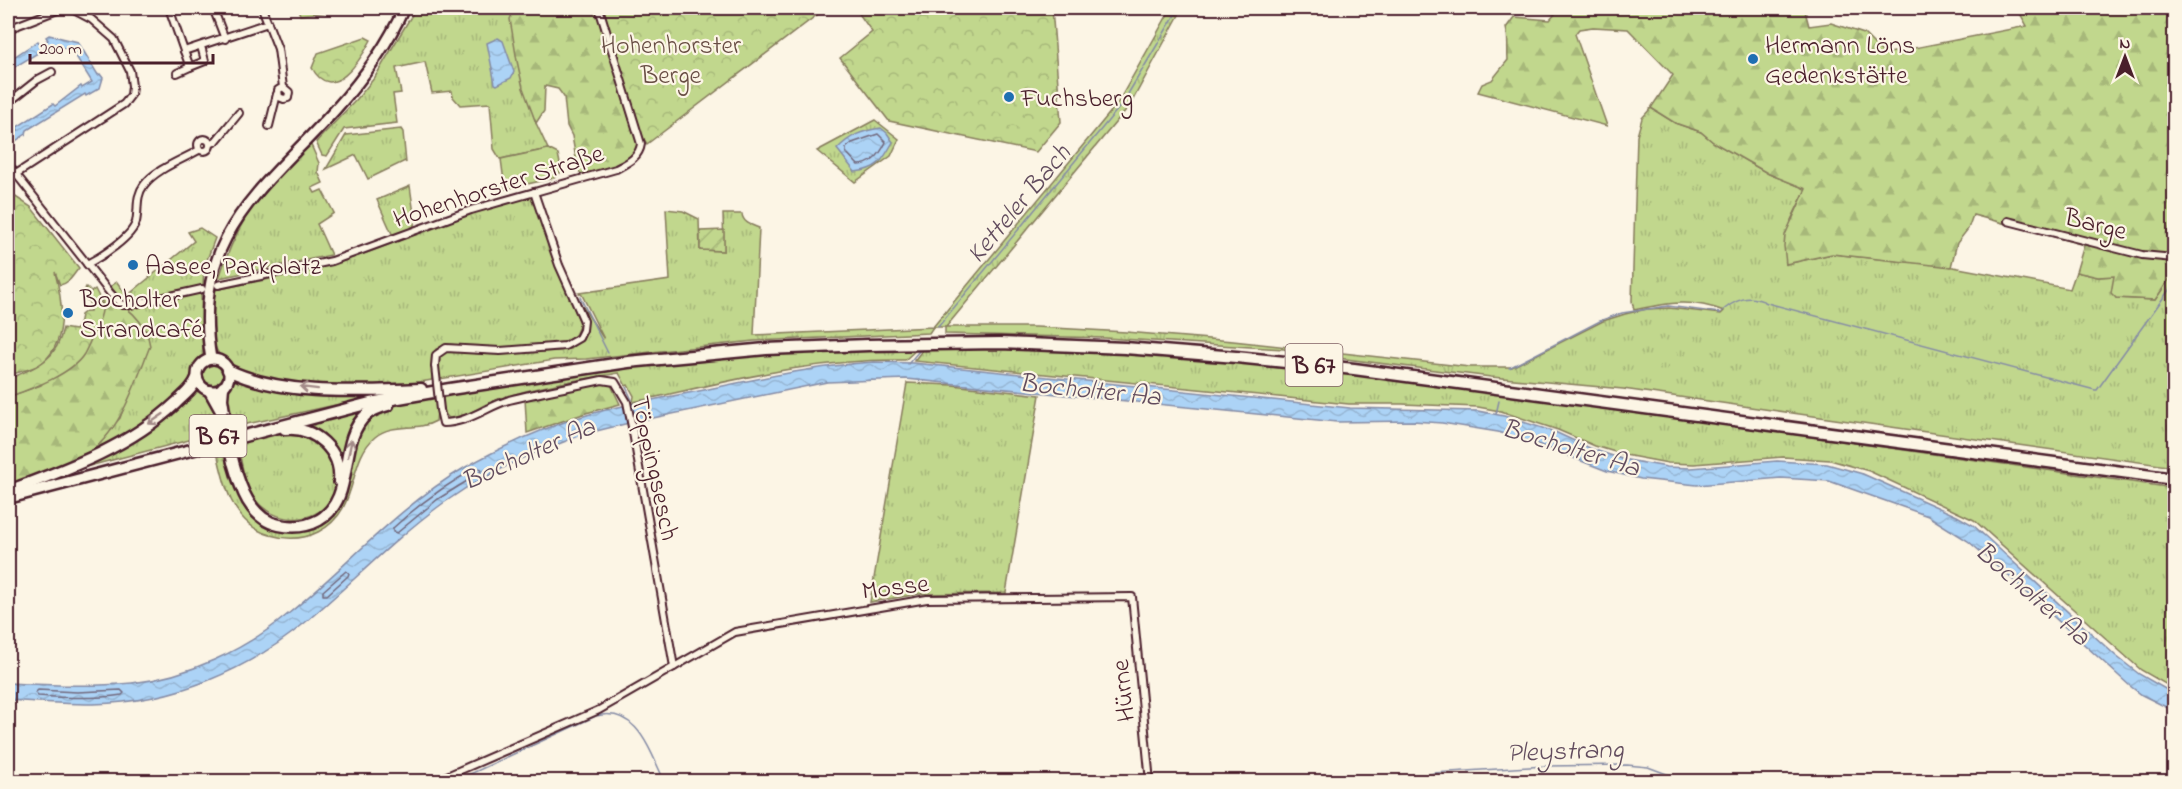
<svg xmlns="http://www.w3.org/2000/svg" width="2182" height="789" viewBox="0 0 2182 789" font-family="'Indie Flower',sans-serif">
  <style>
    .grass { fill: url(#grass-tufts); stroke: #867b5c; stroke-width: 1.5 }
    .forest { fill: url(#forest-firs); stroke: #867b5c; stroke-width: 1.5 }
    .park { fill: url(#park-crowns); stroke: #867b5c; stroke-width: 1.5 }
    .garden { fill: url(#garden-furrows); stroke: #867b5c; stroke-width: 1.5 }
    .pitch { fill: #c1d78d; stroke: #867b5c; stroke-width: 1.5 }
    .water { fill: url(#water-waves); stroke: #858ba5; stroke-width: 1.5 }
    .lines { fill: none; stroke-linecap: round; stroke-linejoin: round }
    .shore { stroke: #71677c; stroke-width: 1.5 }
    .stream { stroke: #858ba5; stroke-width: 1.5 }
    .minor-casing { stroke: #4a1f2b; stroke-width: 10 }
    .secondary-casing { stroke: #4a1f2b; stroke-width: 14 }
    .trunk-casing { stroke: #4a1f2b; stroke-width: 15 }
    .minor { stroke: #fcf5e5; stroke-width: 6 }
    .secondary { stroke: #fcf5e5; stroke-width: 9 }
    .trunk { stroke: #fcf5e5; stroke-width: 10 }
    .minor-bridge-casing { stroke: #4a1f2b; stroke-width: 10; stroke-linecap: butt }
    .trunk-bridge-casing { stroke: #4a1f2b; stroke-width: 15; stroke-linecap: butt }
    .minor-bridge { stroke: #fcf5e5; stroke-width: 6 }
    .trunk-bridge { stroke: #fcf5e5; stroke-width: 10 }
    .oneway { stroke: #a38a88 }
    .poi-dot { fill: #1f6fb2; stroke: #fcf5e5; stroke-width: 2 }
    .labels { text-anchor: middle; stroke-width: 4.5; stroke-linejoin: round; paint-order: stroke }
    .shield { fill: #fcf5e5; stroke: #7f5f63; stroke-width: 1.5 }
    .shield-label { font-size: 24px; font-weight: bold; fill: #4a1f2b }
    .park-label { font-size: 26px; fill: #684d44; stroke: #fcf5e5 }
    .poi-label { font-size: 26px; fill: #4a1f2b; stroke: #fcf5e5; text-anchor: start }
    .street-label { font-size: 26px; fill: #4a1f2b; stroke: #fcf5e5 }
    .water-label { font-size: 27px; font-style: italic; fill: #624c5e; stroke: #fcf5e5 }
  </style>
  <defs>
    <pattern id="grass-tufts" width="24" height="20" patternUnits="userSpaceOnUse" patternTransform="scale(1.5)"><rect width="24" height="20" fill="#c1d78d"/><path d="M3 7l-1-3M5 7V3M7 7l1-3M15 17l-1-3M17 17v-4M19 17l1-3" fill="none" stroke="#a7b87a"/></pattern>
    <pattern id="forest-firs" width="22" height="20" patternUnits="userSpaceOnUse" patternTransform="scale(1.5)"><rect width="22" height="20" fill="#c1d78d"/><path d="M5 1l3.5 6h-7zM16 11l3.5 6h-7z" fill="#a7b87a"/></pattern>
    <pattern id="park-crowns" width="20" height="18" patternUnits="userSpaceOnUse" patternTransform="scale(1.5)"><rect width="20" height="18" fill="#c1d78d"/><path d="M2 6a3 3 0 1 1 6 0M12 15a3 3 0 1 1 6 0" fill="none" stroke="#a7b87a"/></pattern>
    <pattern id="garden-furrows" width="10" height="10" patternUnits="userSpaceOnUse" patternTransform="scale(1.5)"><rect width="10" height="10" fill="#c1d78d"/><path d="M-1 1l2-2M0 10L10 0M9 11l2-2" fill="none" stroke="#a7b87a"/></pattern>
    <pattern id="water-waves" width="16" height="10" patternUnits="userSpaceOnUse" patternTransform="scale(1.5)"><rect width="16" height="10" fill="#acd3f6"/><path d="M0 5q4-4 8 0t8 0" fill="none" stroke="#96b5d3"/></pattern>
  </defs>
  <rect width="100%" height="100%" fill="#fcf5e5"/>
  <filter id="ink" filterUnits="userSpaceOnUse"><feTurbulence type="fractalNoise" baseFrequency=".0167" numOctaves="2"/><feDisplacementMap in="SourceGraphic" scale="12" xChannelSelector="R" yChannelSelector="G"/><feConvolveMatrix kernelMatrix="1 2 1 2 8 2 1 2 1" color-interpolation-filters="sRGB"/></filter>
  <g filter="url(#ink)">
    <g class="grass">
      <polygon points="307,8 365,8 300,15 298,9"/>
      <polygon points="416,8 515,8 514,13 536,123 548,149 500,159 494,149 490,103 460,105 453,97 452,91 432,93 425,62 396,68 401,93 393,94 397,123 344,129 327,156 322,155 316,142 357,99 375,77"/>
      <path d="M1168,14L1179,15L1130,105L946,327H1036L1126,332L1233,341L1470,367H1512L1603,321L1625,314L1647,309L1669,308L1721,314L1724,311C1690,298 1668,303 1634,310L1632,301L1637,136L1642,118L1651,108L1675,123L1701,132L1713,142L1769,174L1806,189L1791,220L1786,264L1832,254L1948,266L2070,289L2076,272L2098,277L2114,276L2116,298L2155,300L2174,272V467L1623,389L1491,377L1297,353L1284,349L1105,338L945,334V327H933L929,333L754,341L586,359L554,360L440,379L437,361L440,353L448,350L521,353L559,351L570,349L580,340L586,328V320L577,298L604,339L582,295L579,293L670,280L666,209L683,211L699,219L700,250L724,251L723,214H742C743,223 752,225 759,228L754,335L933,327L1117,104Z"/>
      <polygon points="875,120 899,139 891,156 855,182 817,151"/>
      <polygon points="401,129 403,132 406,163 405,161 368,179 356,155 326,169 346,135"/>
      <path d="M311,145L319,163L318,172L323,183L312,188L315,193L322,190L334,213L317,224L331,255L219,278C240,214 262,189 311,145Z"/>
      <polygon points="410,186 415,221 413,229 393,236 377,200"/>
      <path d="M532,196L553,258L580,323C577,331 575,338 567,342C543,353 475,348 448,344L436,349L432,355V380C414,383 396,386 377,387C345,388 264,383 236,368C231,366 222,358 219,354C208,340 214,307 215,290C263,280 312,272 358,256C416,236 472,207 532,196Z"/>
      <path d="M200,228L215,238L204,268L203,285L129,301C120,301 115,293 111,286L117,282L127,296L194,241L188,232Z"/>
      <path d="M201,293L203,355C193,366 198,376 190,384C163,414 122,436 87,454L120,418L149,334L128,309Z"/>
      <polygon points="942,346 1096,349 1221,359 1379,376 2174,488 2174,689 2141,670 1974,520 1869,471 1830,460 1783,457 1694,464 1668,463 1625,455 1595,446 1558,430 1500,411 1478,407 1402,404 1349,404 914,361 924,348"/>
      <path d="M918,348L905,360C812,358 723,383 633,402L634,396L628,385L626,386L619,373C579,380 535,386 496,400C479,406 468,417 449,418L444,413L443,395L617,367L730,356Z"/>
      <circle cx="213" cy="374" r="12"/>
      <polygon points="233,376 377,396 233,427 225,395"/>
      <polygon points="907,383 952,385 1040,395 1006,593 919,594 870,602"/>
      <polygon points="200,391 206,393 215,405 220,432 74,470 164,418 195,392"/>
      <path d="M435,396L437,411L436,421C417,432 393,422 375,437C346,462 361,510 318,532C302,540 287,540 270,535C231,524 223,481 216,447L223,444L236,482L272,527L327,517L361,425L382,408Z"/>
      <polygon points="363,407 370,410 343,470 336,454 288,427"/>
      <path d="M292,432C313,435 326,444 333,464C334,470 337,476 337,482C331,526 273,530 252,495C243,479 241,459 237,441Z"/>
    </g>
    <g class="forest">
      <path d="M515,8H597L630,122C632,126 638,134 638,139C640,166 601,171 583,176L578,170L572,136L567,126L564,97L558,89L545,86L544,111L536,123L523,88L517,61L510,19Z"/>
      <path d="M1514,8H1810L1805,11L1809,26L1831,23L1864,34L1884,54L2027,26L2017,8H2174V272L2155,300L2116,298L2111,293L2114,276L2098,277L2076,272L2084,245L1973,215L1968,229L1957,243L1951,267L1832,254L1786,264L1784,246L1785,235L1806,189L1769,174L1713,142L1701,132L1675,123L1651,108L1673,75L1628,29L1593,27L1579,29L1575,34L1607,126L1478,92L1482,84L1492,80L1508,60C1507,48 1509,39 1506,28L1514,17L1550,20L1555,14Z"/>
      <path d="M101,298C125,300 147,323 150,346C136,381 120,435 85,455C62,469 33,476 8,484V397L41,385L103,305Z"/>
      <polygon points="606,383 611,385 620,404 586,413 527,433 525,399"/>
    </g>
    <g class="park">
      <polygon points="602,8 826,8 647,144 640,133"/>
      <polygon points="855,8 1052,8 1061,122 1036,152 889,121 840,58 872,32"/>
      <path d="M365,37L371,40C360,61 332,104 312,68L318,53Z"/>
      <path d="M8,192L31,207L79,268C73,275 70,283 60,285L55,272C63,303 69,344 39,365C30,370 17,372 8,376V308L12,298L15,283L8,266Z"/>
      <path d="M86,287L91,292L95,289C106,309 103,313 94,332C91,339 88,347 84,354C71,375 30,389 8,397V379C35,368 57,361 63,328L75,330L79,325L81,315L86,311H90L89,300H86L84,291Z"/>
    </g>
    <polygon class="garden" points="724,230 724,251 700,250 700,231"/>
    <polygon class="pitch" points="548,149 558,154 561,168 560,173 554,178 505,189 501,159"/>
    <g class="water">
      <polygon points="49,35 78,42 98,75 100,74 103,78 100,88 86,96 85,94 27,130 26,134 8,146 8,134 18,130 17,127 53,104 55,106 81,86 82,88 92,82 72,50 55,46 47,50 46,48 8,71 8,61 38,41 40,44 48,40 46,37"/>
      <polygon points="498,38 503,41 514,72 511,78 497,85 495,84 487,43"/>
      <path d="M881,128L887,133L893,142C882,162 878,169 855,172L837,149C851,135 861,131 881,128Z"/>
      <path d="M874,362L913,363L1350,408L1478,411L1504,416L1555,432L1592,449L1622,459L1667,467L1691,468L1777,461L1827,464L1863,474L1957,516L1973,525L2116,656L2139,674L2174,694V711L2142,695L2130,686L2002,570L1968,541L1928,516L1829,481L1781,478L1697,485L1641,479L1607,471L1540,445L1498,432L1442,423L1413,421L1337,422L906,379L827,382L629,423L584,434L520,459L469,486L442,504C394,539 353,582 307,621C248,671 173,702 94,704C65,704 36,702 8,700V683C49,685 90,687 132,683C187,677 245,650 288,614C347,566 398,507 464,468C503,446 544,427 587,415C625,404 665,398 704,390C761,378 816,366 874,362Z"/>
    </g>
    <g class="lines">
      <g class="shore">
        <path d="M878,134L886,142C880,155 872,165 858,165L846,152V148L852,143Z"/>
        <path d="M477,468L481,469L480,473L438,499L397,533L393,532V528C418,505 446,484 477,468Z"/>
        <polygon points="346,571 349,573 348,576 327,595 323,595 323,591"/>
        <path d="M38,690L77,692L121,690L124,693L122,695C94,699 66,698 38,696L35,693Z"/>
      </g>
      <g class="stream">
        <polyline points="580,297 608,353"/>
        <polyline points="938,327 1122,104 1179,8"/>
        <polyline points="908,364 919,351"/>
        <path d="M1509,368L1602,320L1622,313L1668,306L1720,313C1734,300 1749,293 1767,303L2095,390H2097L2174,283"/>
        <polyline points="626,387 632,400"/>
        <polyline points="1496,414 1499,401"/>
        <path d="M453,782L596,716C637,705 650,752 665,782"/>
        <polyline points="1406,782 1434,773 1546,766 1627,765 1648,767 1688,782"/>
        <path d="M2070,782C2079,777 2084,777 2093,782"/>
      </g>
      <g class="minor-casing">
        <g id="minor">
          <polyline points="169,8 184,51"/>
          <polyline points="213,8 225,39"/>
          <polyline points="262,8 278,49 283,87 289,92 288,98 284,99 279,97 278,90 283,87"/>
          <polyline points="8,29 60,9 70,8 91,19 114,39 130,71 132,86 131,95 124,104 16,174"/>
          <polyline points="201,46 205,61 190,67 184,51 268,23"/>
          <polyline points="177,73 190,67"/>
          <polyline points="8,103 37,80 52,72"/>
          <polyline points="269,126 277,94"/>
          <circle cx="204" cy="145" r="6"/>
          <polyline points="210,144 216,141 239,113"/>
          <polyline points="8,164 110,293 122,305 130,305 202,289"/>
          <polyline points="2008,221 2142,255 2174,258"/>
          <path d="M87,264C101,257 132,237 136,222C139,209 135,197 144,185C156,169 182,160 199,150"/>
          <path d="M218,285L332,261L471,210L616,169C627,163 639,158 641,144L599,8"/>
          <polyline points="435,366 436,355 446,348 500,351 565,346 579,338 583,330 584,321 559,265 534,192"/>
          <path d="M440,410L443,423C468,423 486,407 509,400C540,392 571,387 602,380L615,382L627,402L632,427L674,667"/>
          <polyline points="433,782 599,710 735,632 927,599 1132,597 1150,782"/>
        </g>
      </g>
      <g class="secondary-casing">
        <g id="secondary">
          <path d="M211,359C190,235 262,191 335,110C362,80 388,44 404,8"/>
          <circle cx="213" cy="375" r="16"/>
        </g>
      </g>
      <g class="trunk-casing">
        <g id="trunk">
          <path d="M228,370C284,397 361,391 421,389"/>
          <polyline points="223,387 222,399 224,412"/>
          <polyline points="210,391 220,409"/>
          <path d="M285,429C314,426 342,451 339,481"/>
          <path d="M233,462C240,487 250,519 279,525C293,528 306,527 319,520C357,498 336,441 367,414C373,410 381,407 388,405"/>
          <path d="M8,491C67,469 129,447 176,403C184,395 193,389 197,378"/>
          <polyline points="8,498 370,403 450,389 628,362 766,349 868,345 1000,343 1125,348 1236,357 1354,369 2174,479"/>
        </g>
      </g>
      <use href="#minor" class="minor"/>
      <use href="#secondary" class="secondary"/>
      <use href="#trunk" class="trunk"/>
      <g class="minor-bridge-casing">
        <polyline id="minor-bridge" points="435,366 440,410"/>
      </g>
      <g class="trunk-bridge-casing">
        <polyline id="trunk-bridge" points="221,413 233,462"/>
      </g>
      <use href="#minor-bridge" class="minor-bridge"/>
      <use href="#trunk-bridge" class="trunk-bridge"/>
    </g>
    <defs><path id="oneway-shaft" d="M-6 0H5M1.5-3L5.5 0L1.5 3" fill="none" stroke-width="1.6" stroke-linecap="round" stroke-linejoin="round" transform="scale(1.5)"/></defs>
    <g class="oneway">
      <use href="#oneway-shaft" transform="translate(309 388) rotate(-173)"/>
      <use href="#oneway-shaft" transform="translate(156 419) rotate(146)"/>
      <use href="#oneway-shaft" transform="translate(350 448) rotate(-78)"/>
    </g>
  </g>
  <g class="poi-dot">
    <circle cx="1753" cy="59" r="6"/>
    <circle cx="1009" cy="97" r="6"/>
    <circle cx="133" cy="265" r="6"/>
    <circle cx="68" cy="313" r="6"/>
  </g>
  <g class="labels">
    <g class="shield">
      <rect x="1285.5" y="344" width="57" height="42" rx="4.5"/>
      <rect x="189.5" y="415" width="57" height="42" rx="4.5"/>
    </g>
    <g class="shield-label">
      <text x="1314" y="373">B 67</text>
      <text x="218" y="444">B 67</text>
    </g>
    <g class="park-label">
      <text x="671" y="53">Hohenhorster<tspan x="671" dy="30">Berge</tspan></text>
    </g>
    <g class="poi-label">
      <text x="1765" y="53">Hermann Löns<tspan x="1765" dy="30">Gedenkstätte</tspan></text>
      <text x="1021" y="106">Fuchsberg</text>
      <text x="145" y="274">Aasee, Parkplatz</text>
      <text x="80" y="307">Bocholter<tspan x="80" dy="30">Strandcafé</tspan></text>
    </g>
    <g class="street-label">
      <text transform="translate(498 185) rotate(-18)" y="9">Hohenhorster Straße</text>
      <text transform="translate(2096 223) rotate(14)" y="9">Barge</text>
      <text transform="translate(656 468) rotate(78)" y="9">Töppingsesch</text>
      <text transform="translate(895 586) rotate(-7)" y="9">Mosse</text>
      <text transform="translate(1122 691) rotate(-96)" y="9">Hürne</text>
    </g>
    <g class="water-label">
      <text transform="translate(1018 203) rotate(-50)" y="9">Ketteler Bach</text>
      <text transform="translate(1090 389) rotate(6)" y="9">Bocholter Aa</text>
      <text transform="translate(1571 447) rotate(17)" y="9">Bocholter Aa</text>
      <text transform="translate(528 453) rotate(-24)" y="9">Bocholter Aa</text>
      <text transform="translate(2033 593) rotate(41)" y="9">Bocholter Aa</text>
      <text transform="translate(1565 750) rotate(-2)" y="9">Pleystrang</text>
    </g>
  </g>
  <rect width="2182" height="789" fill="none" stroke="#fcf5e5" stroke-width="30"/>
  <rect x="15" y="15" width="2152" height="759" fill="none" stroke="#4a1f2b" stroke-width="2" filter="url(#ink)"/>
  <g transform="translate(2125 57)" stroke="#fcf5e5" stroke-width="4.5" paint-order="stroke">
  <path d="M0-4.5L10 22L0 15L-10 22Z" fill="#4a1f2b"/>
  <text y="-9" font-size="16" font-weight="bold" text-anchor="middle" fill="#4a1f2b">N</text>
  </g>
  <path d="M30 54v9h183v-9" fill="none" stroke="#4a1f2b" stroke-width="3"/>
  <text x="39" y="54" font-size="18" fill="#4a1f2b" stroke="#fcf5e5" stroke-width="4.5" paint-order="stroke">200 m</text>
</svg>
